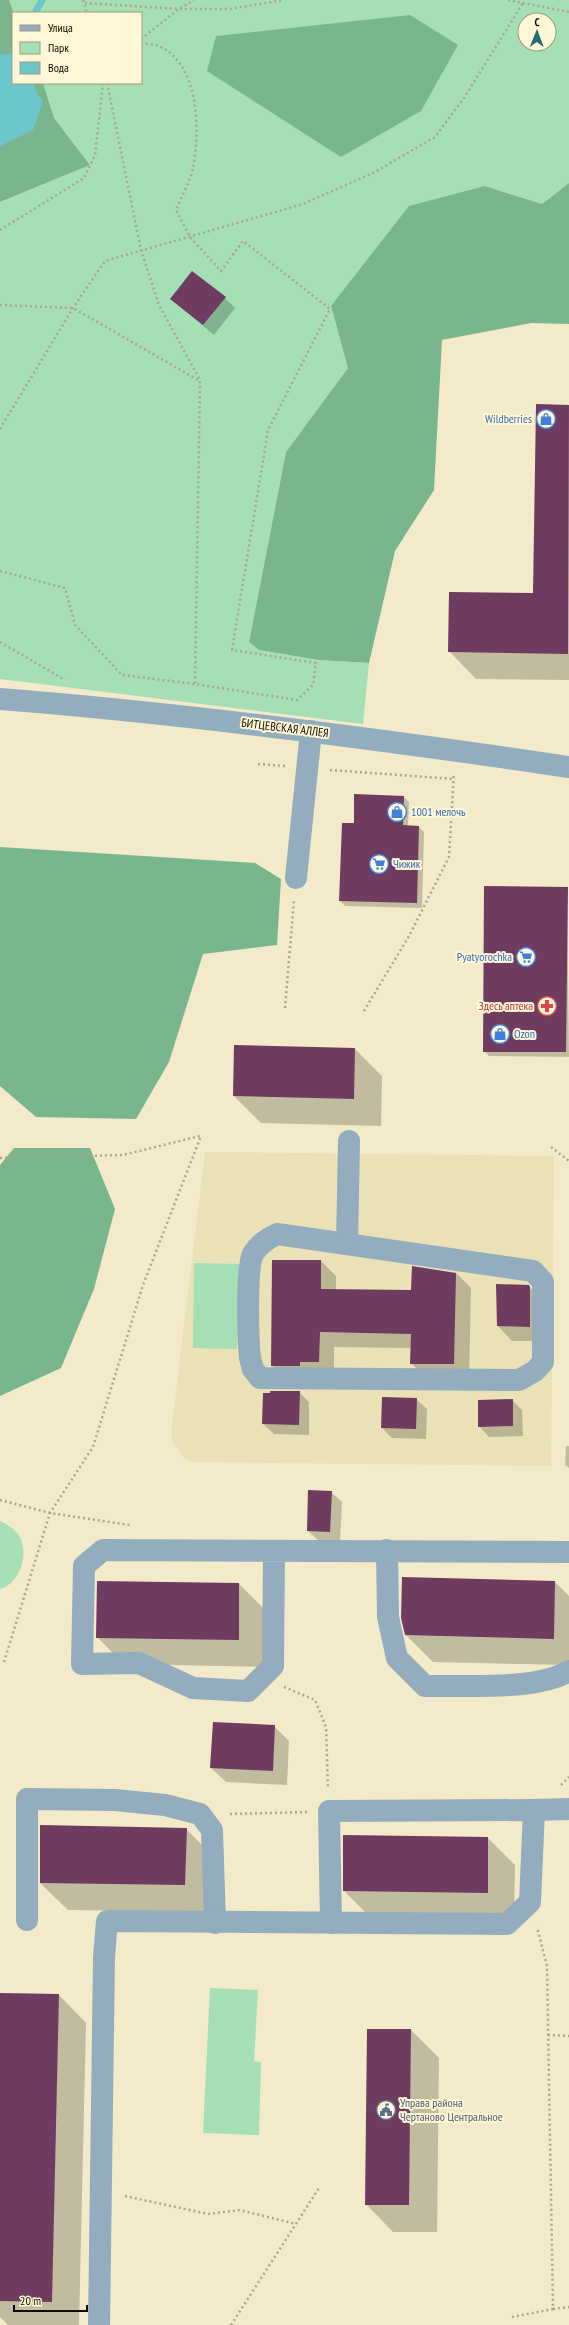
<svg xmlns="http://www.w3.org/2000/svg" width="569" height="2325" viewBox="0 0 569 2325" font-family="'PT Sans Narrow',sans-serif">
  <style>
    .built { fill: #eae1b7 }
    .green { fill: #a4dfb6; fill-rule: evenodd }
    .forest { fill: #7ab68d }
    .water { fill: #6cc7ca }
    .shadow { fill: #0003 }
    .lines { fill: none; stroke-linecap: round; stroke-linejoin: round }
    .stream { stroke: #6cc7ca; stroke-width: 7 }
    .building { fill: #6f3c5f }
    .path { stroke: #aca58b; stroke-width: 2.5; stroke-dasharray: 2 3; stroke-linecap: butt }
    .minor { stroke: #93adbf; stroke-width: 22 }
    .labels { text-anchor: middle; stroke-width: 4; stroke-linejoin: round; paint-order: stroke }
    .shop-label { font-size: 12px; fill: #366cbe; stroke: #fff7d5; text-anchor: start }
    .street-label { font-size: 12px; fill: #0e0b02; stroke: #fff7d5 }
    .health-label { font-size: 12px; fill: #be3a42; stroke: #fff7d5; text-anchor: end }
    .service-label { font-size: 12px; fill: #4e5e75; stroke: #fff7d5; text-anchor: start }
  </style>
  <rect width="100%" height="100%" fill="#f2eac8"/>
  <polygon class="built" points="205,1152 554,1156 551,1466 191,1462 183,1457 173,1443 171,1433"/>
  <g class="green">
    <path d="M9,0H569V183L542,204L485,186L331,306L348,368L286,452L249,642L259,650L319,660L369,663L363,724L0,679V202L90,165L54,118L43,83H141V13H14ZM525,20H549V44H525Z"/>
    <polygon points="194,1263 239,1264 237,1349 193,1348"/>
    <path d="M0,1521C5,1523 14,1529 18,1534C30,1552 21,1583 0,1589Z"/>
    <polygon points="210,1988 258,1990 254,2061 261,2062 259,2135 203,2133"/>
  </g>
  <g class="forest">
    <polygon points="0,0 9,0 14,13 13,83 43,83 54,118 90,165 0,202"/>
    <polygon points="410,15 458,45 421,111 341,157 207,71 216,36"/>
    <polygon points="569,183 569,324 531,323 442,340 434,490 395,551 369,663 319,660 259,650 249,642 286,452 348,368 331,306 409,206 485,186 542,204"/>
    <polygon points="0,847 255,863 281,879 277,945 203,954 169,1062 136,1119 36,1117 0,1086"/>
    <polygon points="14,1148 90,1148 115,1209 94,1289 61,1368 0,1396 0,1165"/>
  </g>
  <polygon class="water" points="12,53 13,83 34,83 37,94 43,101 33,130 0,146 0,55"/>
  <g class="shadow">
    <polygon points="225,298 235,308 214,335 171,299"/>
    <polygon points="537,405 569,406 569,680 476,679 449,651 534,594"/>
    <polygon points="355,795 404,797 409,802 408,826 419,827 424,832 422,908 345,906 340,901 355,824"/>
    <polygon points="567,888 569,1057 489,1056 484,1051"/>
    <polygon points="355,1049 382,1076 381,1126 261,1123 234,1096"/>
    <polygon points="321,1261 336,1276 336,1290 412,1291 456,1273 471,1288 469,1379 426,1378 411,1363 411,1348 334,1347 334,1376 286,1380 272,1365"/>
    <polygon points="497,1285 528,1286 545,1303 545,1341 512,1341 498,1326"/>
    <polygon points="299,1392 309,1402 309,1435 274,1434 263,1424"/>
    <polygon points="416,1399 427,1409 426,1439 392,1438 382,1428"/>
    <polygon points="512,1400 522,1410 523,1436 489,1437 479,1426"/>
    <polygon points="566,1446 569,1446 569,1468 565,1465"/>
    <polygon points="331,1492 342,1502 340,1542 319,1541 308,1531"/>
    <polygon points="555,1582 569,1596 569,1665 433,1662 406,1635"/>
    <polygon points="239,1584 266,1611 266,1667 124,1664 97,1637"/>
    <polygon points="274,1726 289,1741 287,1785 226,1782 211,1768"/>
    <polygon points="186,1829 214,1857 212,1912 68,1910 40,1883"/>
    <polygon points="488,1838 515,1865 514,1920 371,1918 344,1891"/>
    <polygon points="0,1994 59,1995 86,2023 79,2325 8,2325 0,2317"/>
    <polygon points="411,2030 439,2058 437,2232 393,2232 366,2204"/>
  </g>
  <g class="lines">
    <polyline class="stream" points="35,13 42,0"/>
  </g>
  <g class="building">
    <polygon points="192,271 226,297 203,325 170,299"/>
    <polygon points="536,404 569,405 568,654 448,652 449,592 533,593"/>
    <polygon points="354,794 404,796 403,825 419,826 417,903 339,901 342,823 354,823"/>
    <polygon points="484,886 568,887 566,1052 483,1052"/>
    <polygon points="234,1045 355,1048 354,1099 233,1096"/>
    <polygon points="272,1260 321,1260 321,1289 411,1290 412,1266 456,1273 454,1364 410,1364 411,1334 320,1332 319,1362 300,1362 300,1366 271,1366"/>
    <polygon points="496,1284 529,1285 530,1287 530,1327 497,1326"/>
    <polygon points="270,1391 300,1391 299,1425 262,1424 263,1393 270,1393"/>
    <polygon points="382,1397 417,1398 416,1429 381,1428"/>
    <polygon points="513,1399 513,1426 478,1427 478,1400"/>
    <polygon points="308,1490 332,1491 330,1532 307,1531"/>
    <polygon points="402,1577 555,1581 554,1639 405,1635 401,1618"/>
    <polygon points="97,1581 239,1583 239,1640 96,1638"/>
    <polygon points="213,1722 275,1725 273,1771 210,1768"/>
    <polygon points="40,1825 187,1828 185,1885 40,1883"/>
    <polygon points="343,1835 488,1837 488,1893 343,1891"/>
    <polygon points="0,1993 59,1994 52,2302 0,2301"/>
    <polygon points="367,2029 411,2029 409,2205 365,2205"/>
  </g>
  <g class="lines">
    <g class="path">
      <polyline points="83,0 87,13"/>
      <polyline points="508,0 569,12"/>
      <polyline points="85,3 179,9 230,9 284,0"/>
      <polyline points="141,39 179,9 194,0"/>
      <polyline points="107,83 141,250 159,305 200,380 195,684"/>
      <polyline points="0,230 84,178 95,155 103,83"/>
      <polyline points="0,305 73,308 198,380"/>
      <polyline points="0,429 73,308 105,261 303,204 373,173 435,137 464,98 523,3"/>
      <path d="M0,571L65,588L75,625L122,675L195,684L297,700L313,685L316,663L232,650L268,430L330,309L243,241L221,271L190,237L176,210C181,197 190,182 193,168C200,130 200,65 159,46C154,44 146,44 141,43"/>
      <polyline points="0,642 65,680"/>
      <polyline points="258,764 285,766"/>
      <polyline points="330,770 454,779"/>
      <polyline points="285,1008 294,900"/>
      <polyline points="364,1011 409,936 449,857 454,773"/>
      <polyline points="551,1147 569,1161"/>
      <polyline points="0,1158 123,1155 200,1136"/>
      <polyline points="0,1500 50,1513 130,1525"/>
      <polyline points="4,1662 50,1513 93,1447 143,1285 201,1136"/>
      <polyline points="284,1687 315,1700 326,1727 328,1789"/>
      <polyline points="561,1785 569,1777"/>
      <polyline points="230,1814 307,1812"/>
      <polyline points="548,2035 569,2036"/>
      <polyline points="125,2196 208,2214 240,2210 296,2224"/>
      <polyline points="553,2309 569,2307"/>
      <polyline points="512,2317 553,2309 547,1966 537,1927"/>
      <polyline points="231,2325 319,2188"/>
    </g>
    <g class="minor">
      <path d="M0,699C191,714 380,739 569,767"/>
      <polyline points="296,878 311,731"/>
      <path d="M277,1234L533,1271L543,1282V1362L535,1371L519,1380L260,1378L253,1369L250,1358C248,1340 246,1267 253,1254C259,1244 267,1239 277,1234Z"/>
      <polyline points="347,1244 349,1141"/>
      <path d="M387,1550L388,1617L397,1658L425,1686C465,1685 536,1691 569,1671"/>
      <polyline points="274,1552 273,1666 248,1691 193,1688 139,1663 82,1664 84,1566 103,1550 569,1552"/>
      <polyline points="27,1920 27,1799 115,1800 165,1805 200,1814 212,1830 215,1923"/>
      <polyline points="331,1923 329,1811 534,1810"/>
      <polyline points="99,2325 104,1957 107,1921 507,1924 530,1902 534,1810 569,1809"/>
    </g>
  </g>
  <defs>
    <g id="shop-ring" transform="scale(1)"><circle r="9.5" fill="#fff7d5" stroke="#3f7fe0" stroke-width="1.5"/><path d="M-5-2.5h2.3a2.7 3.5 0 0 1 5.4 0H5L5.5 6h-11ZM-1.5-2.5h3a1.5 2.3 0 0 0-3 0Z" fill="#3f7fe0"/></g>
    <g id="supermarket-ring" transform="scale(1)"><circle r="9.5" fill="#fff7d5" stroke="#3f7fe0" stroke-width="1.5"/><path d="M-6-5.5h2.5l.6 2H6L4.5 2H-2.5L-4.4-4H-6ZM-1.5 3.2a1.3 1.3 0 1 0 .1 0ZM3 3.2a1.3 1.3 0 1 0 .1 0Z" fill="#3f7fe0"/></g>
    <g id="pharmacy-ring" transform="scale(1)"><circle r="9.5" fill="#fff7d5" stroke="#e0444e" stroke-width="1.5"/><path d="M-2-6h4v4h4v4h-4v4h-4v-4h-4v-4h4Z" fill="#e0444e"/></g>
    <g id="civic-ring" transform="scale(1)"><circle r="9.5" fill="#fff7d5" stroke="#5c6f8a" stroke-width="1.5"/><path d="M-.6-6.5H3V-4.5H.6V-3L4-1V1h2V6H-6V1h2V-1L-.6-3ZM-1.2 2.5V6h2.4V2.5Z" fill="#5c6f8a"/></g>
  </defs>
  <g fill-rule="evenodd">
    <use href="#shop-ring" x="546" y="419"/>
    <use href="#shop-ring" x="397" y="812"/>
    <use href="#supermarket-ring" x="379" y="864"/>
    <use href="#supermarket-ring" x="526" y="957"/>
    <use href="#pharmacy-ring" x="547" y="1006"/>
    <use href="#shop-ring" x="500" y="1034"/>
    <use href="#civic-ring" x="386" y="2110"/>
  </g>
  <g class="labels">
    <g class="shop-label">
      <text x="532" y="423" text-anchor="end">Wildberries</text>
      <text x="411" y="816">1001 мелочь</text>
      <text x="393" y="868">Чижик</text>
      <text x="512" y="961" text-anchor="end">Pyatyorochka</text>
      <text x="514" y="1038">Ozon</text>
    </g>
    <g class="street-label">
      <text transform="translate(285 728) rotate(7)" y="4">БИТЦЕВСКАЯ АЛЛЕЯ</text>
    </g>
    <g class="health-label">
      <text x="533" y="1010">Здесь аптека</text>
    </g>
    <g class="service-label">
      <text x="400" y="2107">Управа района<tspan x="400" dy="14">Чертаново Центральное</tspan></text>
    </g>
  </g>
  <rect x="12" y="12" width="130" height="72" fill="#fff7d5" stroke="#9f9981"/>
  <rect x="20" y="25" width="20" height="6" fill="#93adbf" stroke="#9f9981"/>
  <text x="48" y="32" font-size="12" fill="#0e0b02">Улица</text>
  <rect x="20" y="42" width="20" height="12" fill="#a4dfb6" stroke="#9f9981"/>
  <text x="48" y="52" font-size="12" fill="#0e0b02">Парк</text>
  <rect x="20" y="62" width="20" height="12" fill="#6cc7ca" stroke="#9f9981"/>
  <text x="48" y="72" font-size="12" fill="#0e0b02">Вода</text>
  <g transform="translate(537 32) rotate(1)"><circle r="19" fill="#fff7d5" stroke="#9f9981"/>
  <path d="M0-3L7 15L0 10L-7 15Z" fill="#226d73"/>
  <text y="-6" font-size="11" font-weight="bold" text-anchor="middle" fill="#0e0b02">С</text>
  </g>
  <path d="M14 2305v6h73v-6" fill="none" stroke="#0e0b02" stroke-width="2"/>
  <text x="20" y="2305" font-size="12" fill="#0e0b02" stroke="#fff7d5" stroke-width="3" paint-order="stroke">20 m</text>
</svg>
